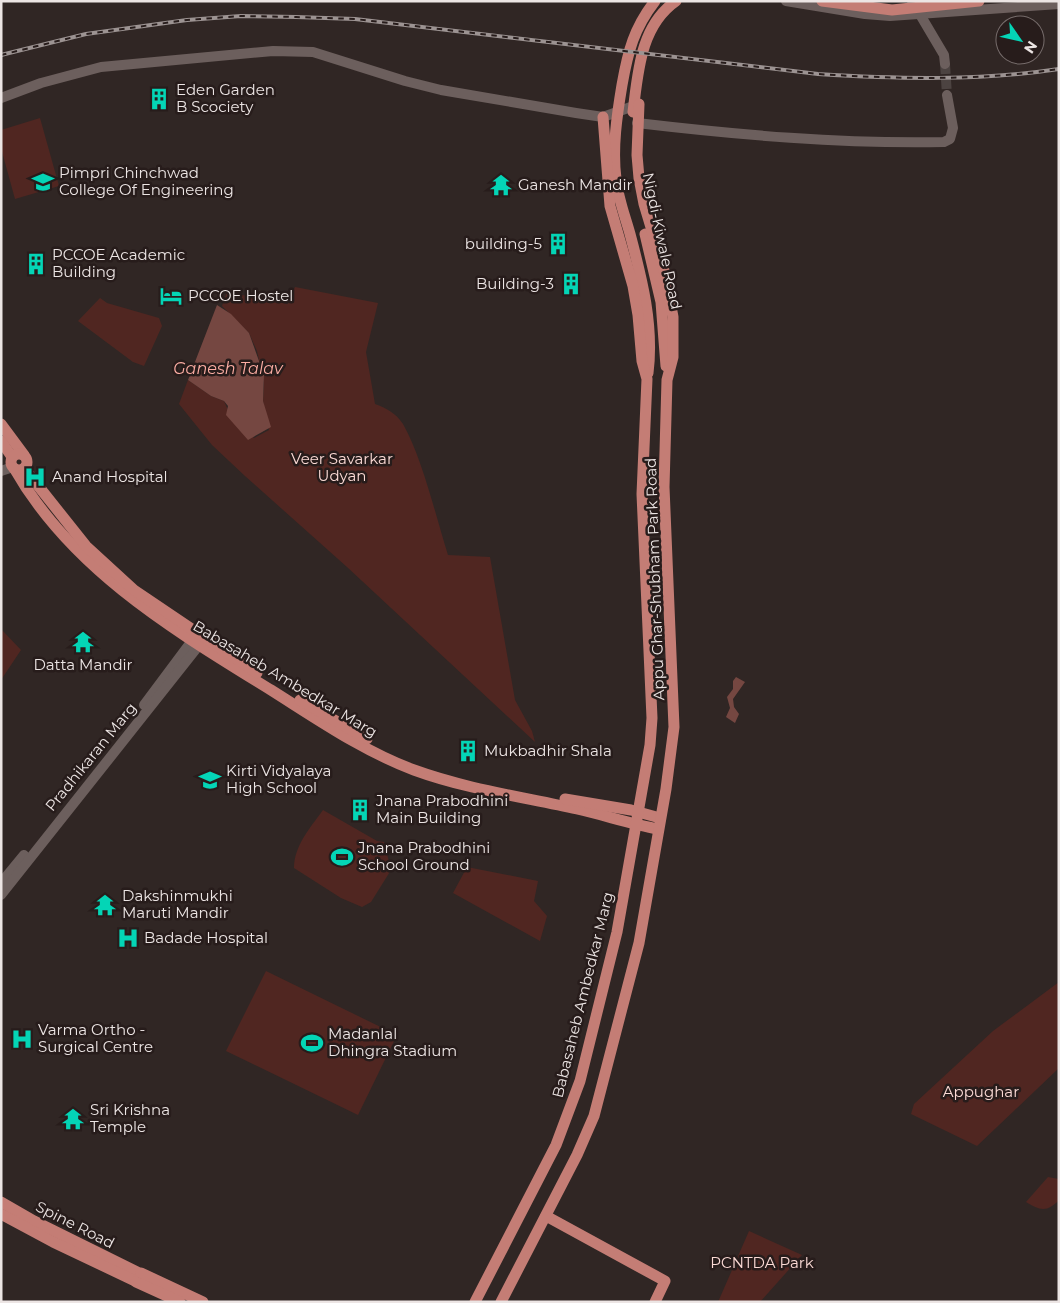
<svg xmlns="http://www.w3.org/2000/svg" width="1060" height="1303" viewBox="0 0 1060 1303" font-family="Montserrat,sans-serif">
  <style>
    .green { fill: #502621 }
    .water { fill: #754741 }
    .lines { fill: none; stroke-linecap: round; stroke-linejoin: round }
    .secondary-tunnel { stroke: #4c4341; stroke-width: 10; stroke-dasharray: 10 5; stroke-linecap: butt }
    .secondary { stroke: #6c5f5d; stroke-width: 10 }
    .primary { stroke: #c47d75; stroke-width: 11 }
    .rail-casing { stroke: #9c9392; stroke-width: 4 }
    .rail { stroke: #271c1b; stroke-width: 2; stroke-dasharray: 5.5; stroke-linecap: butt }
    .labels { text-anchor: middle; stroke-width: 5; stroke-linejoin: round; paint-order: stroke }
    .poi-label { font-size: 15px; fill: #ece5e4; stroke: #271c1b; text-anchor: start }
    .street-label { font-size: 15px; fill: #ece5e4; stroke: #271c1b }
    .park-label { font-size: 15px; fill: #fbdad5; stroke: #271c1b }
    .water-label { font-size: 16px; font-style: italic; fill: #fdaea4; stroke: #271c1b }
  </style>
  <rect width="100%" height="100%" fill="#302624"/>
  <g class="green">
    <polygon points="40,118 59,186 15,199 1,148 1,130"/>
    <path d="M295,287L378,303L366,352L375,404C386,408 396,413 403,424C422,457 436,517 448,555L490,557L515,700L532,731L535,742L347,567L245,476L212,445L179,404L188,380L211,396L224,401L228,410L254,438L269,430L263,401L264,382L257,351L249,333L222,306L227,292L288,304Z"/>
    <polygon points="100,298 107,303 159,318 162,326 144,366 133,362 78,321"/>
    <polygon points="1,629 21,650 1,680"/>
    <path d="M323,810L377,841L384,842L391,870L371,902L362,907L341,898L294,868C294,846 310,828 323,810Z"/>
    <polygon points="467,867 538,881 534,901 547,916 540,941 453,893"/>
    <polygon points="266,971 397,1035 358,1115 226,1051"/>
    <polygon points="1059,982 1059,1068 977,1146 911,1114 914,1104 993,1031"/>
    <path d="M1048,1177L1059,1179V1200C1047,1213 1039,1210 1026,1202Z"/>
    <polygon points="749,1231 802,1255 760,1302 718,1302"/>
  </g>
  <g class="water">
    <polygon points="217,305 231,314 249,333 264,375 263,401 271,427 248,440 226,415 228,406 224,401 211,396 188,380"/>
    <polygon points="736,677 745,682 733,699 734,707 739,714 735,723 726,717 730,708 727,697 733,689 733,681"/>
  </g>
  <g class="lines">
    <polyline class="secondary-tunnel" points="945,64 947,95"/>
    <g class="secondary">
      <polyline points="786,1 865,14 890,16 1059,4"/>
      <polyline points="912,1 944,55 945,64"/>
      <polyline points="1,98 41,83 101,67 273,51 313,52 405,81 441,90 576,113 603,117 639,104"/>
      <path d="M637,123C739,135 841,144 944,142L950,139L953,128L947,95"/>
      <polyline points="1,471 13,467"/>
      <polyline points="144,705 197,634"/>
      <polyline points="1,883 24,855"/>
      <polyline points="1,895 204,639"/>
    </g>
    <g class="primary">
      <polyline points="822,1 892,10 979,1"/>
      <path d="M633,112C638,73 640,26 676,1"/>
      <polyline points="645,234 661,302 666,366"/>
      <path d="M648,373C654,326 642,279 630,234C625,216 618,198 616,179C612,148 617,115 622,85C628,51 634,28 655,1"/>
      <polyline points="1,424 24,455"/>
      <polyline points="1,441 12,457"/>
      <circle cx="19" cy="462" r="8"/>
      <path d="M14,468C72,570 174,630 271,690C317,719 363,751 414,770C466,789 523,797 577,809C604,815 631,824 658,829"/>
      <polyline points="24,468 86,546 134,590 257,673"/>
      <polyline points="300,700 367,739"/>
      <polyline points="565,799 631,810 660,818"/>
      <polyline points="1,1202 34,1221 137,1272"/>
      <polyline points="1,1214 53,1242 133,1280"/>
      <polyline points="546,1216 665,1281 655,1302"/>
      <polyline points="141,1273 203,1302"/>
      <polyline points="136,1282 180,1302"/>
      <polyline points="475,1302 556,1145 580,1081 617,932 650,745 652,718 642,494 647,379 642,361 638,315 633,286 610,206 603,117"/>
      <polyline points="501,1302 577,1155 594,1116 639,943 666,789 674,727 664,487 667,380 673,357 673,317 665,274 644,204 639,178 637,155 639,104"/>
    </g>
    <g class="rail-casing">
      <path id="rail" d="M1,55L86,34L187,20L241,16L296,17L355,19L818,74C898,79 980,81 1059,69"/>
    </g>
    <use href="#rail" class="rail"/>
  </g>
  <defs>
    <g id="building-bare" transform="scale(1.725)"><path d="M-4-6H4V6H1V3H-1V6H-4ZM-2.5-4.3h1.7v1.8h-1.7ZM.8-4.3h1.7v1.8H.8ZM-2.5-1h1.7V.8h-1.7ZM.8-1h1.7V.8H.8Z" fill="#04d5b6" stroke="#271c1b" stroke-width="2.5" paint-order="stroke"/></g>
    <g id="university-bare" transform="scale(1.725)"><path d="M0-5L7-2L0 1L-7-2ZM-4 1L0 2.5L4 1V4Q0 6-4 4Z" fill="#04d5b6" stroke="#271c1b" stroke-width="2.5" paint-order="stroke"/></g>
    <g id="temple-bare" transform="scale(1.725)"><path d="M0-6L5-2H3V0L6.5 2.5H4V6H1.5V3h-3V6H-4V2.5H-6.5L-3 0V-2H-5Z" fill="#04d5b6" stroke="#271c1b" stroke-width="2.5" paint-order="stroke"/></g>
    <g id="hotel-bare" transform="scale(1.725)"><path d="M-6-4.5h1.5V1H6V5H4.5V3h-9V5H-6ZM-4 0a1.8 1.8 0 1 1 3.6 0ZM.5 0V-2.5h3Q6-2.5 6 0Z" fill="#04d5b6" stroke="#271c1b" stroke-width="2.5" paint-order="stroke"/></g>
    <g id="hospital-bare" transform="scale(1.725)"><path d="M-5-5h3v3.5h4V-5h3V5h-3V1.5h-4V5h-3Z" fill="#04d5b6" stroke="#271c1b" stroke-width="2.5" paint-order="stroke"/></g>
    <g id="school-bare" transform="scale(1.725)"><path d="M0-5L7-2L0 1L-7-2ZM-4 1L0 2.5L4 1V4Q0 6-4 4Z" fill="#04d5b6" stroke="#271c1b" stroke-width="2.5" paint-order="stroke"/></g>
    <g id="stadium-bare" transform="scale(1.725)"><path d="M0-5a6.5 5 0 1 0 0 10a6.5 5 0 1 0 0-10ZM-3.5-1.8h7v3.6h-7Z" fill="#04d5b6" stroke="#271c1b" stroke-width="2.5" paint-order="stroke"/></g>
  </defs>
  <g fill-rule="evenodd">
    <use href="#building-bare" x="159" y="99"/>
    <use href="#university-bare" x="43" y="182"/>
    <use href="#temple-bare" x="501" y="185"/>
    <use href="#building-bare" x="558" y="244"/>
    <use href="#building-bare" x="36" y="264"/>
    <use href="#building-bare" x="571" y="284"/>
    <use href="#hotel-bare" x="171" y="296"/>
    <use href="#hospital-bare" x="35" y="477"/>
    <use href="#temple-bare" x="83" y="642"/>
    <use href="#building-bare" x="468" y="751"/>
    <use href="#school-bare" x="210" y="780"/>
    <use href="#building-bare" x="360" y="810"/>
    <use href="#stadium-bare" x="342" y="857"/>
    <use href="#temple-bare" x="105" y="905"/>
    <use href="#hospital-bare" x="128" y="938"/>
    <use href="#hospital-bare" x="22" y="1039"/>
    <use href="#stadium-bare" x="312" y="1043"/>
    <use href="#temple-bare" x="73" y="1119"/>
  </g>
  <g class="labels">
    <g class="poi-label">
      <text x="176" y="95">Eden Garden<tspan x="176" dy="17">B Scociety</tspan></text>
      <text x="59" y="178">Pimpri Chinchwad<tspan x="59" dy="17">College Of Engineering</tspan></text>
      <text x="518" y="190">Ganesh Mandir</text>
      <text x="542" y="249" text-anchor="end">building-5</text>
      <text x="52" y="260">PCCOE Academic<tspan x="52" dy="17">Building</tspan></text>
      <text x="554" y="289" text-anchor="end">Building-3</text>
      <text x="188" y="301">PCCOE Hostel</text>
      <text x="52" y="482">Anand Hospital</text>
      <text x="83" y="670" text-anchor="middle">Datta Mandir</text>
      <text x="484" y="756">Mukbadhir Shala</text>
      <text x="226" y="776">Kirti Vidyalaya<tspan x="226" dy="17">High School</tspan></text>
      <text x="376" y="806">Jnana Prabodhini<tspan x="376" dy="17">Main Building</tspan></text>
      <text x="358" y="853">Jnana Prabodhini<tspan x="358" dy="17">School Ground</tspan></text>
      <text x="122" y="901">Dakshinmukhi<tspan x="122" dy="17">Maruti Mandir</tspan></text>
      <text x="144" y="943">Badade Hospital</text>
      <text x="38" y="1035">Varma Ortho -<tspan x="38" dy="17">Surgical Centre</tspan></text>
      <text x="328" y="1039">Madanlal<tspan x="328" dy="17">Dhingra Stadium</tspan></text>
      <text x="90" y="1115">Sri Krishna<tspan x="90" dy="17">Temple</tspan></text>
    </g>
    <g class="street-label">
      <text transform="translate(662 241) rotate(78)" y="5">Nigdi-Kiwale Road</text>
      <text transform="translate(655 579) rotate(-92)" y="5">Appu Ghar-Shubham Park Road</text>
      <text transform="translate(285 679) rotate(31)" y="5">Babasaheb Ambedkar Marg</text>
      <text transform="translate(91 757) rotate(-51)" y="5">Pradhikaran Marg</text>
      <text transform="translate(583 995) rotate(-76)" y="5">Babasaheb Ambedkar Marg</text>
      <text transform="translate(75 1225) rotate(27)" y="5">Spine Road</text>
    </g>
    <g class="park-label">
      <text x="342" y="464">Veer Savarkar<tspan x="342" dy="17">Udyan</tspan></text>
      <text x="981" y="1097">Appughar</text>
      <text x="762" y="1268">PCNTDA Park</text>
    </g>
    <g class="water-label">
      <text x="228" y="374">Ganesh Talav</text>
    </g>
  </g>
  <rect width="1060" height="1303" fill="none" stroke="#ece5e4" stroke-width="5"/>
  <g transform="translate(1020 40) rotate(124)"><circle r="24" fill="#271c1b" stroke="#766c6b"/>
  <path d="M0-4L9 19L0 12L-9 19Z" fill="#04d5b6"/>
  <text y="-8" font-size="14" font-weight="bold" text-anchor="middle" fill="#ece5e4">N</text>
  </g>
</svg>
